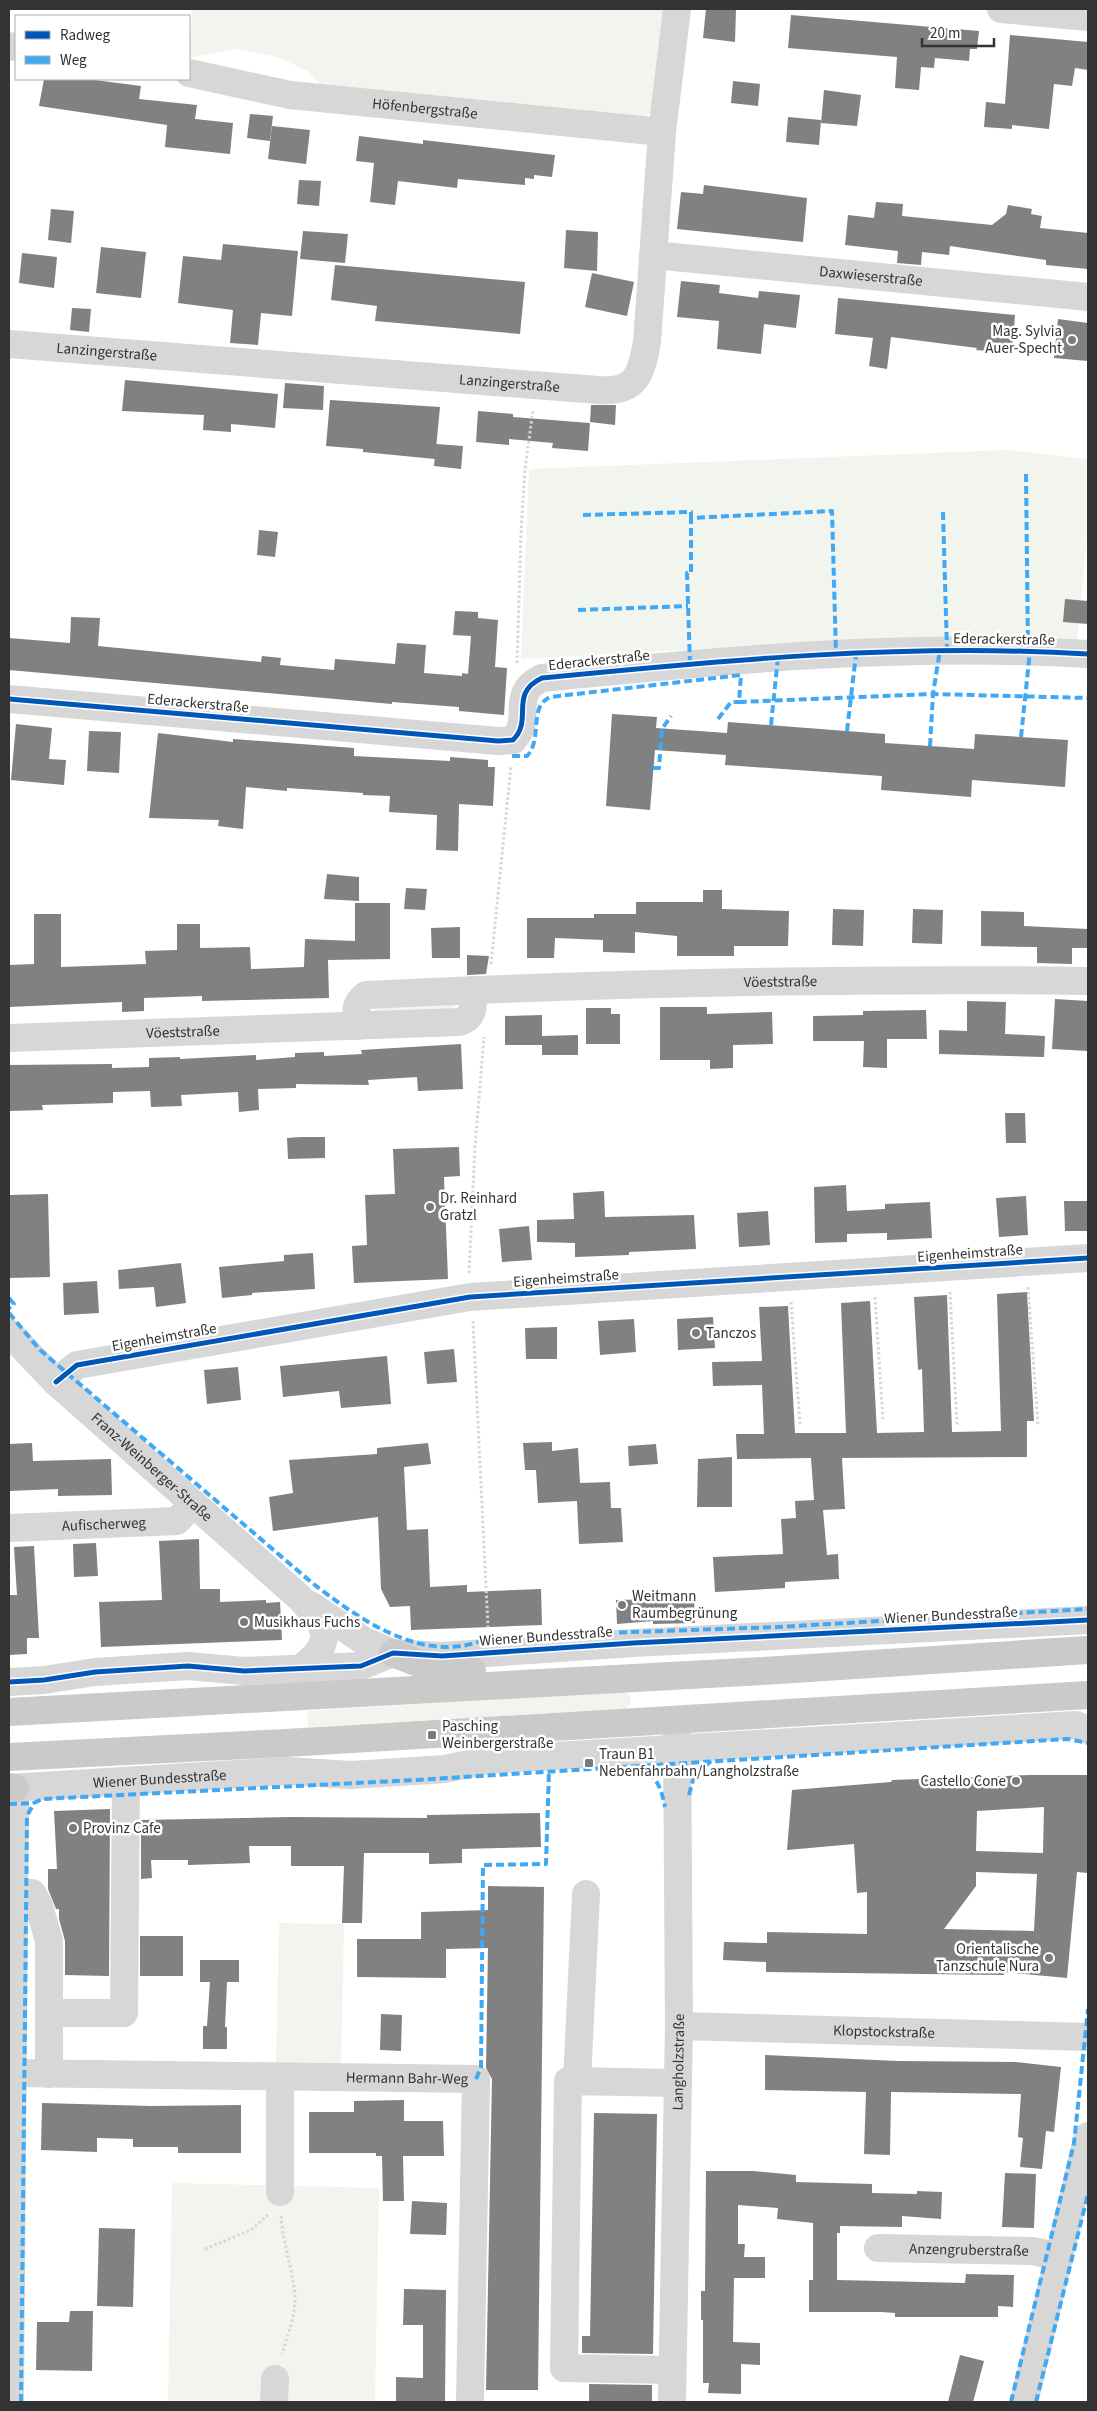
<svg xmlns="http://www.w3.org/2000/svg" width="1097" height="2411" viewBox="0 0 1097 2411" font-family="'Source Sans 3',sans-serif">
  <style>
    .green { fill: #f1f5ed }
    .building { fill: #818181; fill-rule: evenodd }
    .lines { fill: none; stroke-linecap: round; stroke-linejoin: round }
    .path { stroke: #d6d6d6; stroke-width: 3; stroke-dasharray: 2.5 2.5; stroke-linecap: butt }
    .minor { stroke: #d7d7d7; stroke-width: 28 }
    .major { stroke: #cacaca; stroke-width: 28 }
    .quiet { stroke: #3fa9f5; stroke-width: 4; stroke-dasharray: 8 4; stroke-linecap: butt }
    .cycleway-casing { stroke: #fff; stroke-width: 8 }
    .cycleway { stroke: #0057b8; stroke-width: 5 }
    .poi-dot { fill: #7a7a7a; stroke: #fff; stroke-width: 2 }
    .labels { text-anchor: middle; stroke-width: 5; stroke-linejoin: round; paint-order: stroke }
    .street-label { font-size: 15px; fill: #333; stroke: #fff }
    .poi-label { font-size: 15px; fill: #333; stroke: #fff; text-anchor: start }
  </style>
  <rect width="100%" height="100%" fill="#fff"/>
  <g class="green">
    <polygon points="192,9 666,9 657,105 647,116 635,120 327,91 308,71 277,57 236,49 189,58"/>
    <polygon points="1008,450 1088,459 1088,528 1077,642 742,647 521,659 529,469"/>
    <polygon points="383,1003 460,1003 449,1011 369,1013"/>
    <polygon points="615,1692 625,1692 631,1696 630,1705 624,1709 308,1727 307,1711"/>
    <polygon points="279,1923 344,1924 341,2066 276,2065"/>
    <polygon points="172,2183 379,2188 375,2402 168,2402"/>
  </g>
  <g class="building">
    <polygon points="706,9 736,9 735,42 703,38"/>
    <polygon points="791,15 979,31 977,49 970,49 969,61 935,58 934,68 921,67 919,90 895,88 897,57 788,48"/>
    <polygon points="1010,35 1088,42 1088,70 1075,68 1072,86 1054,84 1049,129 1012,125 1012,129 984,127 986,102 1005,104"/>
    <polygon points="44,79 87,79 141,86 139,99 197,105 195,119 233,123 230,154 165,147 167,125 39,106"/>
    <polygon points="733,81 760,84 758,106 731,103"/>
    <polygon points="824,90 861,95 857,126 821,123"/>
    <polygon points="250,114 273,116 270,141 247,138"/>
    <polygon points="788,117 821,120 819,145 786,142"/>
    <polygon points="272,126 310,130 306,164 268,159"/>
    <polygon points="359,136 423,144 423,140 555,155 552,177 534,175 534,179 525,178 525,185 458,179 457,188 398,181 395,205 370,202 374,163 356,161"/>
    <polygon points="299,180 321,181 319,206 297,204"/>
    <polygon points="704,185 807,198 803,242 677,229 681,192 703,194"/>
    <polygon points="876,202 903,204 902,216 992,225 1006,214 1008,205 1032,209 1031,214 1042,216 1040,228 1088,233 1088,269 1046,265 1046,260 950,246 949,255 922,252 921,265 897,263 898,251 845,245 848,215 874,218"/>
    <polygon points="51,209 74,211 71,243 48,240"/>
    <polygon points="566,230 598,232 597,271 564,268"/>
    <polygon points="303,231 348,234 345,263 300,259"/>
    <polygon points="223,244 298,251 292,316 261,313 258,345 230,343 233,310 178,303 183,256 221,260"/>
    <polygon points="101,247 146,252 141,298 96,293"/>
    <polygon points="22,253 57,257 54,288 19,283"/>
    <polygon points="335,265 525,282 520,334 375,321 377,306 331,300"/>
    <polygon points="592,273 634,282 627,316 585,307"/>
    <polygon points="681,281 720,285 719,293 758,298 759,291 800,295 796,328 764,324 761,354 717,349 719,321 677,317"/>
    <polygon points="838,298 1015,315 1012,353 976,350 977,348 891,337 887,369 869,366 873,338 835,334"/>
    <polygon points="72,308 91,309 89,332 70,330"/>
    <polygon points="1058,319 1088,323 1088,361 1054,358"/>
    <polygon points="125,380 278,394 275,428 231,424 231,432 203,430 204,415 122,411"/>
    <polygon points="285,383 324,386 323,410 283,408"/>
    <polygon points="330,400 440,407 435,459 363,452 363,449 326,446"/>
    <polygon points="591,405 616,405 615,425 590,422"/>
    <polygon points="478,411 513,414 513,417 590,423 588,451 552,448 553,443 509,439 509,445 476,442"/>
    <polygon points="436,444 463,446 461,469 434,466"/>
    <polygon points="259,530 278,532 275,557 257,555"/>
    <polygon points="1065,599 1088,601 1088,624 1063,622"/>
    <polygon points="455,611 478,612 478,618 498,620 495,667 507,668 504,715 459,711 459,707 392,702 392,704 9,670 9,638 70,643 71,617 100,618 98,646 261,662 262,656 281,658 280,665 334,670 335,659 395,664 397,643 426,645 424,673 462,676 462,673 468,674 471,636 453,635"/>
    <polygon points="612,714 657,717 656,728 727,733 728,722 885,734 885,743 974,749 975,734 1068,740 1065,787 972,780 971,797 881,790 882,776 725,765 726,755 655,750 650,810 606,806"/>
    <polygon points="16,724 52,728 49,759 66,760 64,785 11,780"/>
    <polygon points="89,731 121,732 119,773 87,771"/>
    <polygon points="158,733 233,742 233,739 354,748 354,756 450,761 450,757 488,760 488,767 495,767 493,806 459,804 458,851 436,850 437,815 389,812 390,796 363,795 363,793 287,788 287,791 246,787 243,829 218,826 219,820 149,818"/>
    <polygon points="327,874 359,877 359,901 324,899"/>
    <polygon points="406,888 427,889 425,910 404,909"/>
    <polygon points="703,890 722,890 722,909 789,911 788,946 734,946 734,956 677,956 677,936 635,932 635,953 603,952 603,940 555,938 554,958 527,958 527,918 594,918 594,914 636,914 636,902 703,902"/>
    <polygon points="355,903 390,903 390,959 328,960 329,998 202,1001 202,996 144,998 144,1011 122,1012 122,1002 9,1007 9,965 34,964 34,914 61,914 61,967 146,964 145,951 177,950 177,924 200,924 200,948 250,947 251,969 304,967 305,939 355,941"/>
    <polygon points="833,909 864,910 863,946 832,945"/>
    <polygon points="913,909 943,910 942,944 912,943"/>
    <polygon points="981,911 1024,912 1024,926 1088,929 1088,948 1072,948 1072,964 1037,963 1037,947 981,946"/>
    <polygon points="460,927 460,958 432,958 431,928"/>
    <polygon points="467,955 489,956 486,974 467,975"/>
    <polygon points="1055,999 1088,1001 1088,1051 1052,1049"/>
    <polygon points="967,1001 1006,1002 1005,1034 1045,1036 1044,1057 939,1054 939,1030 967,1031"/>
    <polygon points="660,1007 707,1007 707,1014 772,1012 773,1044 733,1045 733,1068 710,1069 710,1060 660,1060"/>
    <polygon points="586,1008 611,1008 611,1014 620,1014 620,1044 586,1044"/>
    <polygon points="926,1010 927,1039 887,1039 887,1068 863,1067 864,1041 813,1041 813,1016 863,1015 863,1011"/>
    <polygon points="542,1015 542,1045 505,1045 505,1016"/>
    <polygon points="578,1035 578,1055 542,1055 542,1036"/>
    <polygon points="461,1044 463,1089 418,1091 417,1077 368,1080 369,1085 296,1084 296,1088 258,1089 259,1110 239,1112 238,1092 181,1095 182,1106 151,1107 150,1091 113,1092 113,1103 42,1105 43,1110 9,1111 9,1065 112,1064 112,1068 149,1067 149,1058 180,1057 180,1059 256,1055 256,1060 295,1057 295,1053 324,1052 324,1056 362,1054 361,1050"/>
    <polygon points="1005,1113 1025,1113 1026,1143 1006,1143"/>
    <polygon points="301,1137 325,1137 325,1158 288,1159 287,1138"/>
    <polygon points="459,1147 460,1176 444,1177 448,1279 354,1283 352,1246 367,1245 365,1195 395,1194 393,1149"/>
    <polygon points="846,1185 847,1211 885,1209 885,1204 930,1202 932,1238 887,1240 887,1233 847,1234 847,1242 815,1243 814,1187"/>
    <polygon points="604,1191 605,1217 694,1215 696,1249 629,1252 629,1255 575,1257 575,1243 537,1242 537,1220 574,1219 573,1193"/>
    <polygon points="48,1194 50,1277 9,1278 9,1195"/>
    <polygon points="1026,1196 1028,1235 999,1237 996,1198"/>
    <polygon points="1064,1201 1088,1201 1088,1231 1065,1231"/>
    <polygon points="768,1211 770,1245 739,1247 737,1213"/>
    <polygon points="529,1226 532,1260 502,1262 499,1229"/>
    <polygon points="313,1253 315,1289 252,1293 252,1295 222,1298 219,1267 284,1261 284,1255"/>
    <polygon points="181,1263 186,1303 156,1307 154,1287 119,1289 118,1270"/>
    <polygon points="97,1281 99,1313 64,1315 63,1283"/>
    <polygon points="1027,1292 1034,1421 1027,1421 1027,1457 842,1458 845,1509 823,1510 827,1555 838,1554 839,1579 785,1582 785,1588 715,1592 713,1557 783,1554 781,1519 796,1518 795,1501 814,1500 811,1458 737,1459 736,1434 764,1434 762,1385 713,1386 712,1362 762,1361 759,1307 788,1306 795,1433 846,1433 841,1303 870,1301 877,1433 924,1432 922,1369 918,1370 914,1297 947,1295 952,1432 1001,1431 997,1294"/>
    <polygon points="713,1317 715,1348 678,1350 677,1319"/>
    <polygon points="634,1319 636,1352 600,1355 598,1321"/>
    <polygon points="557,1327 557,1359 526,1359 525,1328"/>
    <polygon points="454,1349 457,1382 427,1384 424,1352"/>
    <polygon points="387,1356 391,1404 341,1408 339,1391 283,1397 280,1366"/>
    <polygon points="238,1367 241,1400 207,1404 204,1370"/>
    <polygon points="552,1442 552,1451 578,1448 580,1483 610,1482 611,1508 621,1508 623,1542 579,1544 577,1501 538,1503 536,1470 525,1470 523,1443"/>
    <polygon points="32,1443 33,1461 111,1459 112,1495 58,1496 58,1489 9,1491 9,1444"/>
    <polygon points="428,1443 431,1464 404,1467 407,1530 428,1529 430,1587 467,1585 467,1592 541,1589 542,1625 411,1630 410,1606 390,1607 381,1589 378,1517 273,1531 269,1497 293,1493 289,1460 377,1454 377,1448"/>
    <polygon points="656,1444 658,1464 629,1466 628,1446"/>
    <polygon points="732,1457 732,1507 697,1507 698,1459"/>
    <polygon points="199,1539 200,1589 220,1589 220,1602 266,1600 266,1603 280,1602 282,1640 101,1647 99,1602 162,1600 159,1541"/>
    <polygon points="96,1543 98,1576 74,1577 73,1544"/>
    <polygon points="34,1546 39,1638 27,1638 27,1654 9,1655 9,1595 17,1595 14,1547"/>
    <polygon points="694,1598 695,1623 653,1624 653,1621 617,1624 616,1600"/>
    <path d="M1030,1775H1088V1873L1077,1872L1067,1978L1004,1972V1975L766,1972V1962L723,1960L724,1942L767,1943V1932L867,1934V1892L857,1893L854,1844L787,1850L792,1790L891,1782L892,1780ZM1044,1807L1043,1853L976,1851L977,1811ZM976,1872L1037,1874L1034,1931L944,1929L976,1886Z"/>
    <polygon points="110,1809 109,1976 65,1975 65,1941 59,1919 59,1909 56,1909 48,1889 48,1869 57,1869 54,1811"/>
    <polygon points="540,1813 541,1847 462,1849 462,1863 429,1864 429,1853 364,1853 362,1923 342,1923 344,1866 291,1866 291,1846 249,1846 250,1863 188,1865 188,1860 151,1860 152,1878 141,1879 141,1820 291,1817 427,1818 427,1815"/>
    <polygon points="488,1886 544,1887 538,2390 486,2390 492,2079 486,2068 488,1948 446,1949 446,1978 357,1977 357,1939 421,1939 421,1912 488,1910"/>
    <rect x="140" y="1936" width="43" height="40"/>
    <polygon points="200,1960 239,1960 239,1982 227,1982 225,2027 227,2027 227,2049 203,2049 203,2026 207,2026 210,1982 200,1982"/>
    <polygon points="381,2014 402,2015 401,2051 380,2050"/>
    <polygon points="765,2055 898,2061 1015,2062 1061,2067 1054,2132 1046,2131 1042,2169 1020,2167 1023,2138 1018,2137 1021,2094 891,2092 890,2155 864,2154 866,2092 765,2090"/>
    <polygon points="404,2100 404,2121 443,2121 444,2156 403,2156 404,2201 383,2201 382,2156 376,2156 376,2153 309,2153 309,2112 354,2112 354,2101"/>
    <polygon points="42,2103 151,2106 241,2105 241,2153 178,2153 178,2147 133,2147 133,2139 97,2138 97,2152 41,2150"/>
    <polygon points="594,2113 657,2114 653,2354 582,2353 582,2336 590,2336"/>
    <polygon points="706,2171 753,2171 796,2175 796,2182 872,2184 872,2193 917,2194 917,2191 942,2192 941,2219 902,2216 902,2227 840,2226 840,2233 837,2233 837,2280 965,2283 966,2274 1014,2275 1013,2307 998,2306 998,2317 895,2317 895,2313 882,2312 809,2312 809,2280 813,2280 813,2223 777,2219 778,2208 738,2205 738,2244 745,2244 744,2257 765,2257 765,2278 734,2278 733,2342 760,2343 760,2365 741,2364 741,2394 708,2393 709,2383 703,2383 703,2320 701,2320 701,2291 705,2291"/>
    <polygon points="1005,2173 1036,2174 1034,2228 1002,2227"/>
    <polygon points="412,2201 447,2203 446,2235 410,2234"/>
    <polygon points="99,2228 135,2229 133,2307 97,2306"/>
    <polygon points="404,2289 446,2290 445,2402 396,2402 396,2377 423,2378 423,2325 403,2325"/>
    <polygon points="70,2311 93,2311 92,2371 36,2370 37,2322 69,2322"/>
    <polygon points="960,2355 984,2361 973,2402 948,2402"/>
    <polygon points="589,2384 652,2385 652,2402 589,2402"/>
  </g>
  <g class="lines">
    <g class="path">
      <polyline points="517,663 521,533 525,469 533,410"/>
      <polyline points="491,964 511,766"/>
      <polyline points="469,1273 475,1147 484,1037"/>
      <polyline points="1028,1287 1038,1426"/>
      <polyline points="950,1292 957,1425"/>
      <polyline points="875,1297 883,1421"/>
      <polyline points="791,1302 800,1424"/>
      <polyline points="473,1321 488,1627"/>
      <path d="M281,2216C283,2244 293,2270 295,2297C296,2316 287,2336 282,2354"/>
      <polyline points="205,2249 251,2230 268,2215"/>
    </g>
    <g class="minor">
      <polyline points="1001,9 1088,17"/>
      <polyline points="9,46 16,47"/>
      <path id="s1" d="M189,73L290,95L662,132"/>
      <path id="s2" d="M653,255L1088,297"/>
      <path id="s3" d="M9,344L598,390C636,393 641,375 647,342L662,132L677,9"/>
      <path d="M9,699L498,741L513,740C534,719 508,694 542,678C724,660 906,643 1088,654"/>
      <path id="s4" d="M357,1026C356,1012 354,1004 366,995C607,983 847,978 1088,981"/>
      <path id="s5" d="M9,1038L459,1022C475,1018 473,1005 473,990"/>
      <path id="s6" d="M9,1333L56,1382L299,1597C327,1627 337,1640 300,1669"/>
      <polyline points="56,1382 77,1365 470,1297 1088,1258"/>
      <path id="s7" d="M9,1528L177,1521L193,1504"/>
      <polyline points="310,1605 364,1641 393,1653"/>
      <polyline points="9,1682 44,1680 95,1672 188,1666 244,1671 361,1666 393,1653 442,1656 633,1643 1088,1620"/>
      <path id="s8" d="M9,1788L287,1771L351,1775L415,1771L445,1769L487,1760L1076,1725L1088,1730"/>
      <polyline points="14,1893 32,1893 39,1906 49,1941 49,2074"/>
      <polyline points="49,2013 124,2013 126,1781"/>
      <path id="s9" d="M679,2026L1088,2037"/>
      <path id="s10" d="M13,2073L476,2079L470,2402"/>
      <polyline points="280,2077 280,2192"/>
      <polyline points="577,2081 586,1894"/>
      <path id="s11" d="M878,2248L1033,2251L1060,2257"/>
      <polyline points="672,2370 564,2368 568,2081 678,2083"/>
      <polyline points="10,2402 15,1788"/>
      <polyline points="274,2402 275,2379"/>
      <path id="s12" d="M672,2402L679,2026L677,1730"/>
      <polyline points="1024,2402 1088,2136"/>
    </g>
    <g class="major">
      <polyline points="393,1653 441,1672 472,1670"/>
      <polyline points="9,1712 763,1671 1088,1650"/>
      <polyline points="9,1757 286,1743 1088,1695"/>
      <polyline points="9,1787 15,1788"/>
    </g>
    <g class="quiet">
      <polyline points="1026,474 1028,651"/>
      <polyline points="943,512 947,650"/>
      <polyline points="583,515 691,512 691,518"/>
      <polyline points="578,610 688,606"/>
      <polyline points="690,664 687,573 691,573 691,518 832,511 836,654"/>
      <polyline points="718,719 731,702 739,702"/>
      <polyline points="771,725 778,657"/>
      <polyline points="847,731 856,654"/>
      <polyline points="1021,737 1030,651"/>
      <polyline points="930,746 933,694 940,650"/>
      <path d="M512,756H527C543,739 528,707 550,697L741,675L739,702L933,694L1088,698"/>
      <polyline points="653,768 659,768 662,729 671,716"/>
      <polyline points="9,1298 14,1304 9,1308"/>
      <path d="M9,1313L40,1350L311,1582C360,1620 427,1668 490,1637L777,1627L1088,1609"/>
      <path d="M638,1766C657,1776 661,1787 665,1807"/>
      <polyline points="689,1795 694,1776 711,1761"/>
      <polyline points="9,1804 34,1803"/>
      <polyline points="476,2079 481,2067 483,1865 546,1864 549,1770"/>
      <polyline points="21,2402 27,1816 34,1803 42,1799 415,1780 1068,1739 1088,1743"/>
      <polyline points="1011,2402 1074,2143 1088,2009"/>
      <polyline points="1036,2402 1088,2194"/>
    </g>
    <g class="cycleway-casing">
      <g id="cycleway">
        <path d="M9,699L498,741L513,740C534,719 508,694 542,678C724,660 906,643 1088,654"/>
        <polyline points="56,1382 77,1365 470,1297 1088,1258"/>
        <polyline points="9,1682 44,1680 95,1672 188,1666 244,1671 361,1666 393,1653 442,1656 633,1643 1088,1620"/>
      </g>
    </g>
    <use href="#cycleway" class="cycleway"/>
  </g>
  <g class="poi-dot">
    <circle cx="1072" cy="340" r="5"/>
    <circle cx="430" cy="1207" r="5"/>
    <circle cx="696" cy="1333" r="5"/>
    <circle cx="622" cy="1605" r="5"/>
    <circle cx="244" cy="1622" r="5"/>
    <rect x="427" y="1730" width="10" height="10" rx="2.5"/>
    <rect x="584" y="1758" width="10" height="10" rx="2.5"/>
    <circle cx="1016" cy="1781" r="5"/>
    <circle cx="73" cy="1828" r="5"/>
    <circle cx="1049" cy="1958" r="5"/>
  </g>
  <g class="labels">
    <g class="street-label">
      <text dy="5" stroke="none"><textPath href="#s1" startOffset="239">Höfenbergstraße</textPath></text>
      <text dy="5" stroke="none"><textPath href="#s2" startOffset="219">Daxwieserstraße</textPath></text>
      <text dy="5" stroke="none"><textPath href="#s3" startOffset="98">Lanzingerstraße</textPath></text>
      <text dy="5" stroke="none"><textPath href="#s3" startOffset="502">Lanzingerstraße</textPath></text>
      <text transform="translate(1004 639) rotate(1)" y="5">Ederackerstraße</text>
      <text transform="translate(599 660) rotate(-6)" y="5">Ederackerstraße</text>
      <text transform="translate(198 703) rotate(5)" y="5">Ederackerstraße</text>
      <text dy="5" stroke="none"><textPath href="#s4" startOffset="449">Vöeststraße</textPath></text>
      <text dy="5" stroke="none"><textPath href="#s5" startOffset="174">Vöeststraße</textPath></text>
      <text transform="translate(970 1253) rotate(-4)" y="5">Eigenheimstraße</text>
      <text transform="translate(566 1278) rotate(-4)" y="5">Eigenheimstraße</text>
      <text transform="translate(164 1337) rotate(-10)" y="5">Eigenheimstraße</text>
      <text dy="5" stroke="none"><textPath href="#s6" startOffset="196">Franz-Weinberger-Straße</textPath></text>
      <text dy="5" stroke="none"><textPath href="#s7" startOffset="95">Aufischerweg</textPath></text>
      <text transform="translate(951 1615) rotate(-3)" y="5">Wiener Bundesstraße</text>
      <text transform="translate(546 1636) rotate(-4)" y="5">Wiener Bundesstraße</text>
      <text dy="5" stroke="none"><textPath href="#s8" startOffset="151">Wiener Bundesstraße</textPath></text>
      <text dy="5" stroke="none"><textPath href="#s9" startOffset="205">Klopstockstraße</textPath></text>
      <text dy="5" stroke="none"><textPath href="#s12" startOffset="340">Langholzstraße</textPath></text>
      <text dy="5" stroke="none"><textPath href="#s10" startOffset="394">Hermann Bahr-Weg</textPath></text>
      <text dy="5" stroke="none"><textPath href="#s11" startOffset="91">Anzengruberstraße</textPath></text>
    </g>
    <g class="poi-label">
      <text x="1062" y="336" text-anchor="end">Mag. Sylvia<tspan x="1062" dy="17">Auer-Specht</tspan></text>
      <text x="440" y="1203">Dr. Reinhard<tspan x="440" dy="17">Gratzl</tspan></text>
      <text x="706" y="1338">Tanczos</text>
      <text x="632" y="1601">Weitmann<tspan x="632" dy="17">Raumbegrünung</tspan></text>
      <text x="254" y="1627">Musikhaus Fuchs</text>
      <text x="442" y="1731">Pasching<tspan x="442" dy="17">Weinbergerstraße</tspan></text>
      <text x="599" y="1759">Traun B1<tspan x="599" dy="17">Nebenfahrbahn/Langholzstraße</tspan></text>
      <text x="1006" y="1786" text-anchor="end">Castello Cone</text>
      <text x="83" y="1833">Provinz Cafe</text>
      <text x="1039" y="1954" text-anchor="end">Orientalische<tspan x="1039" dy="17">Tanzschule Nura</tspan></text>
    </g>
  </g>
  <rect width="1097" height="2411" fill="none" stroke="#333333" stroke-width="20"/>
  <rect x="15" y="15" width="175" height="65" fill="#ffffff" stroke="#adadad"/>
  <rect x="25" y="31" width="25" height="8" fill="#0057b8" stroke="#adadad"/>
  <text x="60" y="40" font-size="15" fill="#333333">Radweg</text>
  <rect x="25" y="56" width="25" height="8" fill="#3fa9f5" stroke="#adadad"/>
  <text x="60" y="65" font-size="15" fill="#333333">Weg</text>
  <path d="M922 38v8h72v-8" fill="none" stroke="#333333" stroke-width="2.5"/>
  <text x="930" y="38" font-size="15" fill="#333333" stroke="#ffffff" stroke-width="4" paint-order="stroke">20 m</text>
</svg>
